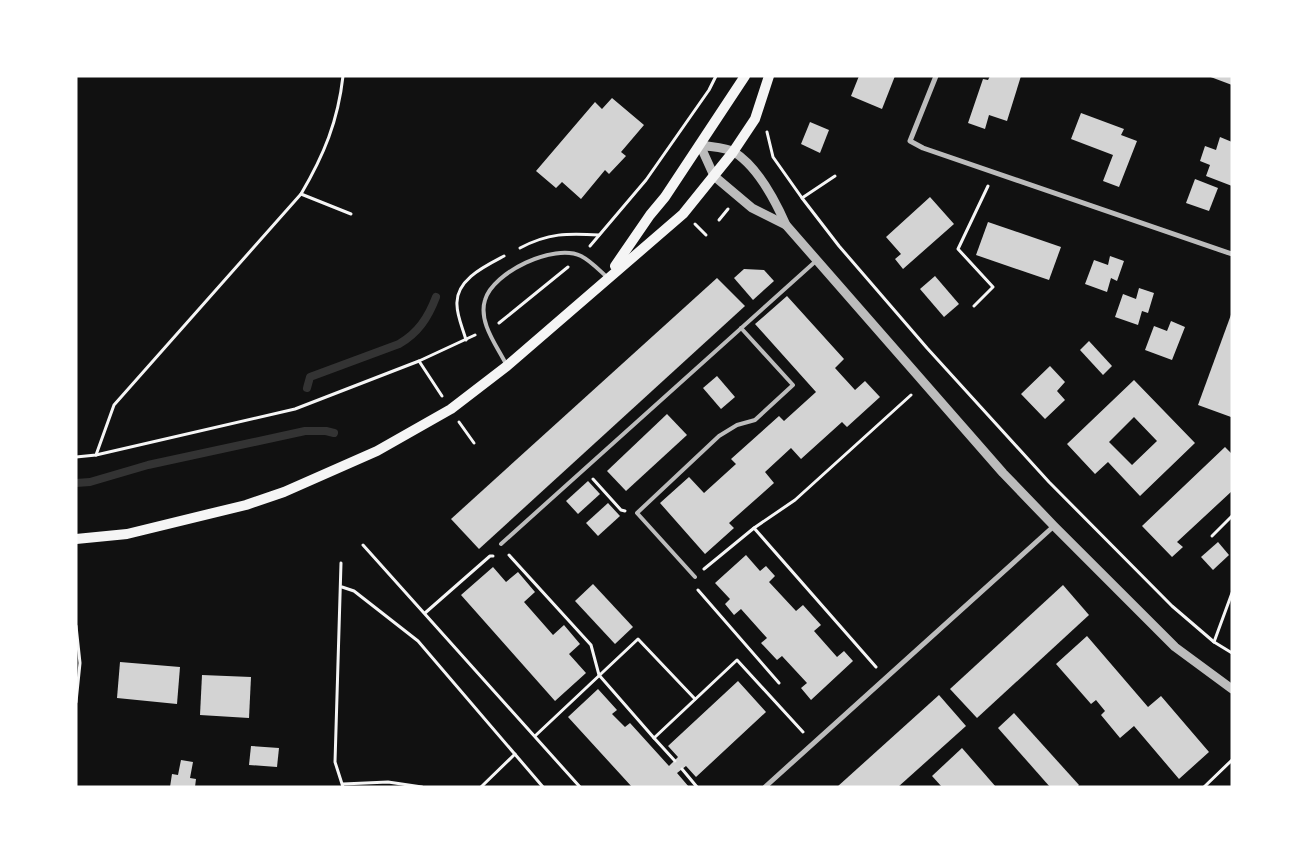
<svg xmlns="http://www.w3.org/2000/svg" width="1308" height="863" viewBox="0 0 1308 863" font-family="'Times New Roman',serif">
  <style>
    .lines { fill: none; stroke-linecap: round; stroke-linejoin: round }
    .stream { stroke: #333; stroke-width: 8 }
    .building { fill: #d3d3d3; fill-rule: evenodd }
    .path { stroke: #f5f5f5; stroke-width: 3 }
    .service { stroke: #bcbcbc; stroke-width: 4 }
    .minor { stroke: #bcbcbc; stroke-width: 5 }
    .tertiary { stroke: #bcbcbc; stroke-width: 9 }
    .secondary { stroke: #f5f5f5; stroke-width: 10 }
  </style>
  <rect width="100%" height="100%" fill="#111"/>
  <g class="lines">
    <g class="stream">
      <path d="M307,388L310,377L399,344C418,333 428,318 436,297"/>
      <polyline points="76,483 90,482 148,465 305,431 326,431 334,433"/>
    </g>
  </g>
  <g class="building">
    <polygon points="859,76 895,76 882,109 851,96"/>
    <polygon points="990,76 1021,76 1007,121 989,115 985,129 968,123 983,79 988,80"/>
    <polygon points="1208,76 1232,76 1232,85"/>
    <polygon points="612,98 644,125 621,152 626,156 609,174 605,170 581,199 562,182 556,188 536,171 595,102 602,109"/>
    <polygon points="1081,113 1124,129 1121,135 1137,141 1119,187 1103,181 1113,155 1071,139"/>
    <polygon points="810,122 829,130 820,153 801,144"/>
    <polygon points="1220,137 1232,142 1232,186 1206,176 1210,165 1200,161 1205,146 1216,150"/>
    <polygon points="1195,179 1218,188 1209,211 1186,203"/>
    <polygon points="930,197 954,224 903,269 895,259 901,254 886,237"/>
    <polygon points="988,222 1061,247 1049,280 976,255"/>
    <polygon points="1110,256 1124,261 1117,281 1111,278 1107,292 1085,284 1094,260 1108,265"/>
    <polygon points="744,269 764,270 774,281 753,300 734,278"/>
    <polygon points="935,276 959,304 944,317 920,289"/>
    <polygon points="717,278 745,306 479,549 451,519"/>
    <polygon points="1139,288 1154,293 1148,313 1142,311 1138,325 1115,317 1123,294 1136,299"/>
    <polygon points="787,296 844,359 835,368 855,390 865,381 880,397 847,427 842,422 801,459 791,448 765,472 774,483 729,523 734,528 705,554 660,503 689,477 704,493 736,464 731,459 779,416 784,421 816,392 755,324"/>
    <polygon points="1232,312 1232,415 1231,417 1198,405"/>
    <polygon points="1171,321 1185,327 1172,360 1145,350 1154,326 1167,331"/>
    <polygon points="1089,341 1112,366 1103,375 1080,350"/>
    <polygon points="1050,366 1065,382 1057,391 1065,400 1045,419 1021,394"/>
    <polygon points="717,376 735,397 721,409 703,388"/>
    <path d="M1134,380L1195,443L1140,496L1108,462L1095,474L1067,444ZM1134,417L1157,441L1132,465L1109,442Z"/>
    <polygon points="667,414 687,435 626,491 607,471"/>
    <polygon points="1225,447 1232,454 1232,491 1177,542 1183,547 1172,557 1142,526"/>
    <polygon points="588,481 600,494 578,514 566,501"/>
    <polygon points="608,503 620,516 598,536 586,523"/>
    <polygon points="1218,542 1229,555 1213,570 1201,557"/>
    <polygon points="746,555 760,571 766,566 775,576 769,582 796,611 803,605 821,625 814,631 837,657 844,651 853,661 811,700 801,688 807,683 782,656 777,660 761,643 767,638 741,609 734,615 725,604 730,599 715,583"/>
    <polygon points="493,567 506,582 518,572 535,592 524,602 553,635 564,625 580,644 569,654 586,673 555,701 461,595"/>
    <polygon points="593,584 633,627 615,644 575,601"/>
    <polygon points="1063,585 1089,615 977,718 950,689"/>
    <polygon points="1087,636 1148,707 1161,696 1209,752 1179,779 1134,726 1120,738 1101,715 1105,711 1096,700 1091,704 1056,664"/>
    <polygon points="120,662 180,667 177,704 117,698"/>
    <polygon points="202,675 251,677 249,718 200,715"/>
    <polygon points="738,681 766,712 696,777 686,766 677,773 689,787 632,787 568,717 598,689 617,710 612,714 625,727 630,723 669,766 678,757 668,746"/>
    <polygon points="939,695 966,726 898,787 837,787"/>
    <polygon points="1014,713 1079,785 1077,787 1050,787 998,728"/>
    <polygon points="251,746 279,748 277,767 249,765"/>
    <polygon points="962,748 996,787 942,787 932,776"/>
    <polygon points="181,760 193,762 190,778 196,779 195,787 170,787 172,774 178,775"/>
  </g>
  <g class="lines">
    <g class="path">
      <polyline points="767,132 773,157 802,198 839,246 927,348 1049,482 1172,606 1214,642 1232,653"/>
      <polyline points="301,194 351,214"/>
      <polyline points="802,198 835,176"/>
      <polyline points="719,220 728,209"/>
      <polyline points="695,224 706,235"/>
      <polyline points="590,246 646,180 709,90 716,76"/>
      <path d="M520,248C548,233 568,233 599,235"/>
      <polyline points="974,306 993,287 958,249 988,186"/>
      <polyline points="499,323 568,267"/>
      <path d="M466,340C463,329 457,316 457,305C455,280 485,266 504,256"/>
      <polyline points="419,361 442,396"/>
      <polyline points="459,422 474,443"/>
      <path d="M96,455L114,405L301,194C324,155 338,121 343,76"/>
      <polyline points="76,457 96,455 295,409 419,361 475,335"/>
      <polyline points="593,479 621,510 625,511"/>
      <polyline points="754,528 795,500 911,395"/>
      <polyline points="1212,536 1232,516"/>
      <polyline points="363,545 580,787"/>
      <polyline points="509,555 591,645 599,675 654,738 737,660 803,732"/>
      <polyline points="341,563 335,762 343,787"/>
      <polyline points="704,569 754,528 876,667"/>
      <polyline points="342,587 354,591 418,641 543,787"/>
      <polyline points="698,590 779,683"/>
      <polyline points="425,613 490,556 493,556"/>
      <polyline points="76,626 80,663 76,702"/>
      <polyline points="1214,642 1232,593"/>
      <polyline points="535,736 638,639 695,699"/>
      <polyline points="654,738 675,761"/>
      <polyline points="682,769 697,787"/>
      <polyline points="343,784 388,782 422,787"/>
      <polyline points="481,787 515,754"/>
      <polyline points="1204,787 1232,760"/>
    </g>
    <g class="service">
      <path d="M506,364C497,346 478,322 485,300C493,272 554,243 581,256C591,261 600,271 608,278"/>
      <polyline points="501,544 817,260"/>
      <polyline points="695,577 637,513 719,436 737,425 755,420 793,385 741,328"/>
    </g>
    <g class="minor">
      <polyline points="936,76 910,141 923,148 1232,254"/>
      <polyline points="765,787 1054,526"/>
    </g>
    <g class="tertiary">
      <path d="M700,145C710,147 726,147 734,152C758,167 775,200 786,225L1003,473L1054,526L1175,647L1232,689"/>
      <polyline points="700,145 714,176 752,208 786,225"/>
    </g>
    <g class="secondary">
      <polyline points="615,266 650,215 665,197 745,76"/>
      <polyline points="76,539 127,534 246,505 284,492 377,451 451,409 507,366 683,214 733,152 755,119 769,76"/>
    </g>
  </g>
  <rect width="1308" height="863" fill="none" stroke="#ffffff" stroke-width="155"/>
</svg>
